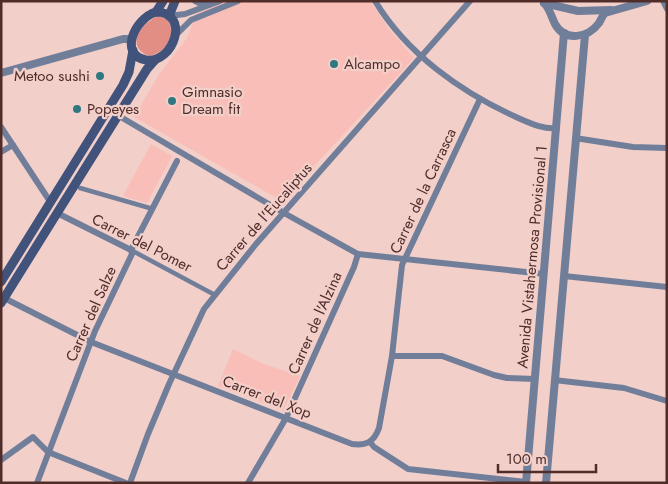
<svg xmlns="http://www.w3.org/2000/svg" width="668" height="484" viewBox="0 0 668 484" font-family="Jost,sans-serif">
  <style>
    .built { fill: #f8beb7 }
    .green { fill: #e28e85 }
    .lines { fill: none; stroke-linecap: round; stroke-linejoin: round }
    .pedestrian { stroke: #717e9a; stroke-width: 4.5 }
    .minor { stroke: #717e9a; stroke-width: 6 }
    .tertiary { stroke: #717e9a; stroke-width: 8 }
    .secondary { stroke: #41527b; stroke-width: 9 }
    .poi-dot { fill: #2f7880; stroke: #f3cfca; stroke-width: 2 }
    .labels { text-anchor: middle; stroke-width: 4.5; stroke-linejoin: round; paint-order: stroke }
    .poi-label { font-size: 15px; fill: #502d29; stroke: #f3cfca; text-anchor: start }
    .street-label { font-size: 15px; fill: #502d29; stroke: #f3cfca }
  </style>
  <rect width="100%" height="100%" fill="#f3cfca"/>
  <g class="built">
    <polygon points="201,1 370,1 389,29 414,58 282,201 134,117 158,76 187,38"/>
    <polygon points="151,144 172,156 147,203 123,196"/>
    <polygon points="233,349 264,364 300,376 283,411 218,386"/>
  </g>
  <path class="green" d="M159,16L168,20C177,36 165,53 149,56C124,47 141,22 159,16Z"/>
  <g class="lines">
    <g class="pedestrian">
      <polyline points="80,188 153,209"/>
      <polyline points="131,250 215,295"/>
    </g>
    <g class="minor">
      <polyline points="195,1 201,4 208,5"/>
      <path d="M375,1C407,54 461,92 516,117C528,122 543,130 557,128"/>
      <polyline points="663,1 667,9"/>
      <polyline points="169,16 185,14 220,1"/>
      <polyline points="176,35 191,20 238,1"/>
      <polyline points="119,116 284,213 358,254 544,274"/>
      <polyline points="1,127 51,203"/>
      <polyline points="575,138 633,147 667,148"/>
      <polyline points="1,152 13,145"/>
      <polyline points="57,213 131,250"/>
      <polyline points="564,276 667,287"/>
      <path d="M4,298L91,342L352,444C366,446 374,442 379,428L392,356L402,265L480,99"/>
      <polyline points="392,356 442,356 494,375 507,378 535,379"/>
      <polyline points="554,380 624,388 667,401"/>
      <polyline points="370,442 374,447 408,469 526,482"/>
      <polyline points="1,460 33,437 48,452 126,483"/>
      <polyline points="37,483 95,331 132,254 131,250 177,161"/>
      <polyline points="130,483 148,434 169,384 204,309 256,244 470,1"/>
      <polyline points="248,483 286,418 354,267 358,254"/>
    </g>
    <g class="tertiary">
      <path d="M544,3C550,9 551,16 555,24C565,42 588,38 599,23C601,20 602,16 605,13L647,1"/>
      <polyline points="544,3 578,11 611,10"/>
      <polyline points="1,73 123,39 132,39"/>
      <polyline points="526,483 564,33"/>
      <polyline points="546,483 585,35"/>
    </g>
    <g class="secondary">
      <path d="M156,12C191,12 174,64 146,60C118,55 135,18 156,12Z"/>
      <polyline points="156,12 163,1"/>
      <polyline points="169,16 175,1"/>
      <polyline points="1,282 123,85 129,72 133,50"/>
      <polyline points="1,303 147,69 155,60"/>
    </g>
  </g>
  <g class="poi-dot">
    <circle cx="334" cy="64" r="5"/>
    <circle cx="100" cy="76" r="5"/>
    <circle cx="172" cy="101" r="5"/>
    <circle cx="77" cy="109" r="5"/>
  </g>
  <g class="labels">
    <g class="poi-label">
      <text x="344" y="69">Alcampo</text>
      <text x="90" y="81" text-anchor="end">Metoo sushi</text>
      <text x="182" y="97">Gimnasio<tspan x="182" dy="17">Dream fit</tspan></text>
      <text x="87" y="114">Popeyes</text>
    </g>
    <g class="street-label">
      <text transform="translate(423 191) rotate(-65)" y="5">Carrer de la Carrasca</text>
      <text transform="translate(264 217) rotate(-49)" y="5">Carrer de l'Eucaliptus</text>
      <text transform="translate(142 243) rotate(27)" y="5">Carrer del Pomer</text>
      <text transform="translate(532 257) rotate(-85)" y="5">Avenida Vistahermosa Provisional 1</text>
      <text transform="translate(91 314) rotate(-66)" y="5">Carrer del Salze</text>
      <text transform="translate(315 323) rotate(-66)" y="5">Carrer de l'Alzina</text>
      <text transform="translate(267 397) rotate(21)" y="5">Carrer del Xop</text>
    </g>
  </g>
  <rect width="668" height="484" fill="none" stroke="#502d29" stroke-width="5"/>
  <path d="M498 464v8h98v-8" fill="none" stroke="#502d29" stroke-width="2.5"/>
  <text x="506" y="464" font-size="15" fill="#502d29" stroke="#f3cfca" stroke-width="4" paint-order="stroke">100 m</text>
</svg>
